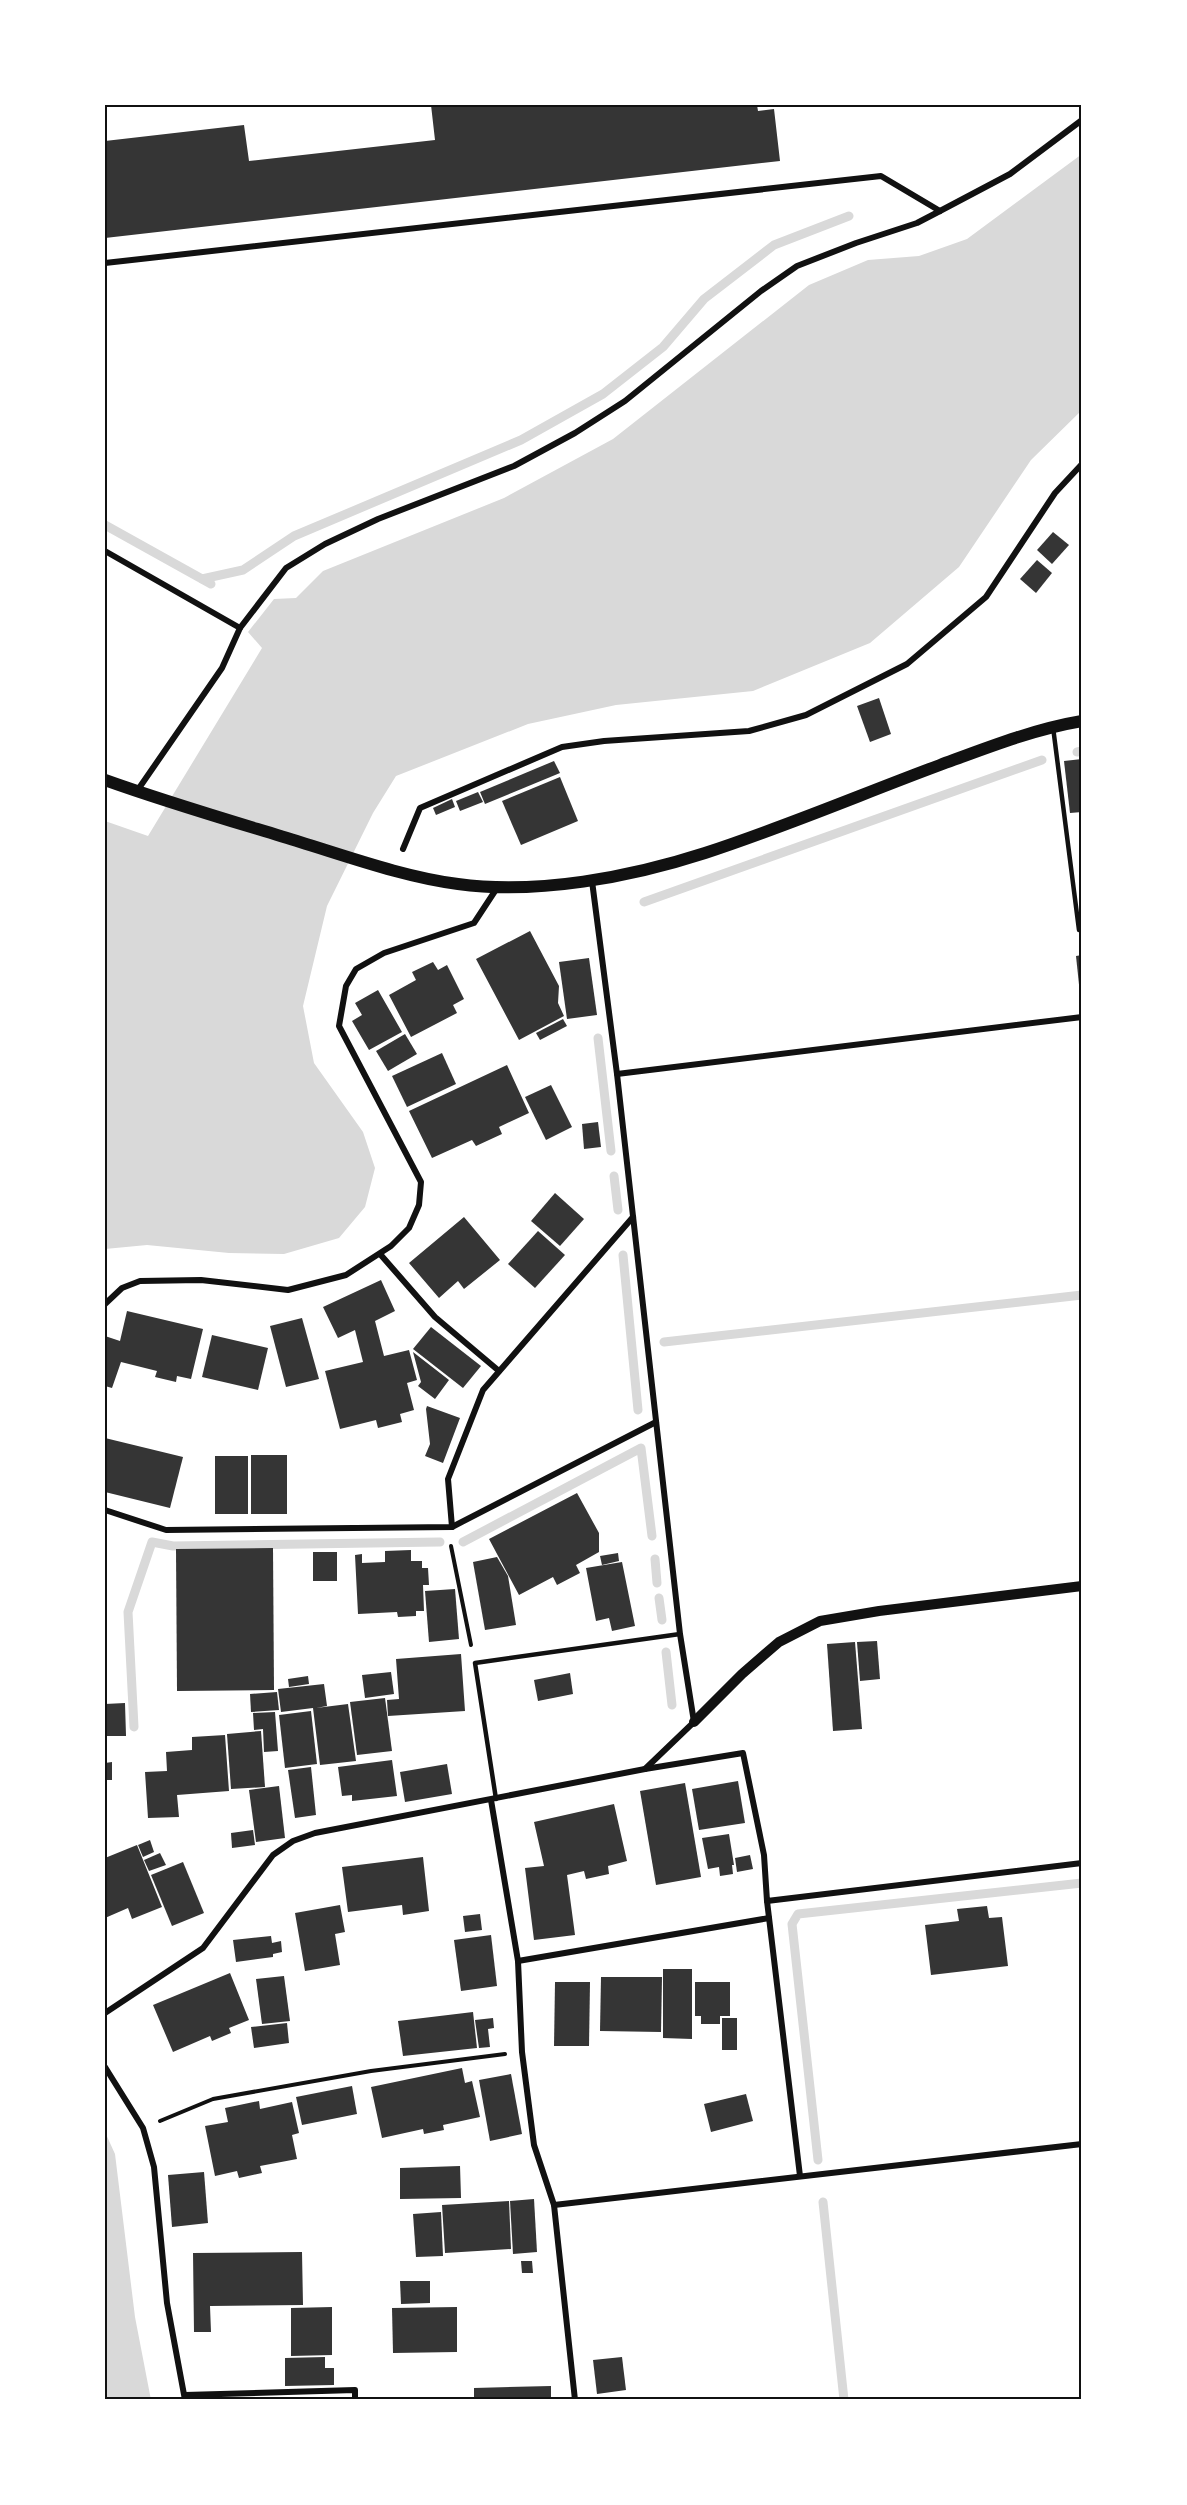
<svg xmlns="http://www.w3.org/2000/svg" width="1187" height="2505" viewBox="0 0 1187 2505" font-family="Figtree,sans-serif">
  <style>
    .water { fill: #d9d9d9 }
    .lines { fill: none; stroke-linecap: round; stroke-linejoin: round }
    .stream { stroke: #d9d9d9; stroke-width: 9 }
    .building { fill: #353535 }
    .path { stroke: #111; stroke-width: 4 }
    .service { stroke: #111; stroke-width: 4.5 }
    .minor { stroke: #111; stroke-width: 6 }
    .tertiary { stroke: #111; stroke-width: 10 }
    .secondary { stroke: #111; stroke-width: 12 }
    .neatline { fill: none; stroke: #111; stroke-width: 2 }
  </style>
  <rect width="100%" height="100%" fill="#fff"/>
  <g class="water">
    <polygon points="1082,154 1082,410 1031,460 959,567 870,643 753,691 616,705 528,724 396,776 373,813 327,906 303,1006 314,1063 363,1132 375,1168 365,1207 339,1238 284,1254 229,1253 147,1245 105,1249 105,821 148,836 262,648 248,632 274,599 296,598 323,571 504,498 613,439 809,285 868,260 919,256 967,239"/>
    <polygon points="105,2132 115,2154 135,2317 151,2400 105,2400"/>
  </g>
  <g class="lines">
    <g class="stream">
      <polyline points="105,525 211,584"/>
      <polyline points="202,579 243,570 294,536 521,440 603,394 663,347 704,299 774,245 849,216"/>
      <polyline points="1077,752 1082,751"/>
      <polyline points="644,902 1042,760"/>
      <polyline points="598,1038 611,1151"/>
      <polyline points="614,1176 618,1210"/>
      <polyline points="623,1255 638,1410"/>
      <polyline points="664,1342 1082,1295"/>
      <polyline points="463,1542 641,1448 652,1536"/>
      <polyline points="655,1559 657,1583"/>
      <polyline points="659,1598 662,1620"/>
      <polyline points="666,1652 672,1705"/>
      <polyline points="134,1727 128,1612 152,1542 173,1546 440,1542"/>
      <polyline points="818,2160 792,1924 798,1914 1082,1883"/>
      <polyline points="823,2202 844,2400"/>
    </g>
  </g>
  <g class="building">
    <polygon points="431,105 757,105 758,111 774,109 780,161 105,238 105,141 244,125 249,161 435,140"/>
    <polygon points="1053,532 1069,545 1052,564 1037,550"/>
    <polygon points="1037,560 1052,573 1036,593 1020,579"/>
    <polygon points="879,698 891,734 870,742 857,706"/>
    <polygon points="1082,759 1082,812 1070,813 1064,761"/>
    <polygon points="554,761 560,773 485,804 480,792"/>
    <polygon points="560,777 578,821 521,845 502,801"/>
    <polygon points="478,792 483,802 460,811 456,801"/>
    <polygon points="452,799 455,807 436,815 433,808"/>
    <polygon points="1079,844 1082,844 1082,862 1080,862"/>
    <polygon points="530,931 559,986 558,1003 564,1016 519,1040 476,959"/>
    <polygon points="1082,955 1082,994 1080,994 1076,956"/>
    <polygon points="589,958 597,1015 567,1019 559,962"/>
    <polygon points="433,962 438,970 447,965 464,999 453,1005 457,1013 411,1037 389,995 416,980 412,972"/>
    <polygon points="378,990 402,1032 369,1050 352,1021 362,1015 355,1003"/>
    <polygon points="563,1019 567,1026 540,1040 536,1033"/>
    <polygon points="405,1034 417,1054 388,1071 376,1051"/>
    <polygon points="442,1053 456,1084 407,1107 392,1076"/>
    <polygon points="507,1065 529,1113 499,1127 502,1134 476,1146 472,1140 432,1158 409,1111"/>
    <polygon points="551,1085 572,1127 546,1140 525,1097"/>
    <polygon points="598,1122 601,1147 584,1149 582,1124"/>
    <polygon points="555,1193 584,1219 560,1246 531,1221"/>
    <polygon points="464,1217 500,1260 464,1289 458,1281 439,1298 409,1263"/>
    <polygon points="538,1231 565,1255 535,1288 508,1264"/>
    <polygon points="381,1280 395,1311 375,1321 384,1356 409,1350 417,1380 407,1383 414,1410 400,1414 402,1422 378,1428 376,1420 340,1429 325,1371 363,1362 355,1330 338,1338 323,1307"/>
    <polygon points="127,1311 203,1329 191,1379 177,1376 176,1382 155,1377 157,1371 121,1362 112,1388 105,1386 105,1336 120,1341"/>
    <polygon points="302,1318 319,1379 286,1387 270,1326"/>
    <polygon points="431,1327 481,1366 463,1388 413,1349"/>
    <polygon points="212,1335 268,1348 258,1390 202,1377"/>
    <polygon points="413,1352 449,1380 435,1399 418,1386 421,1382"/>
    <polygon points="427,1406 460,1418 443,1463 425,1456 430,1444 426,1409"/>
    <polygon points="105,1438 183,1457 170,1508 105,1492"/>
    <rect x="251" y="1455" width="36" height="59"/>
    <rect x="215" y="1456" width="33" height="58"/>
    <polygon points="577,1493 599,1533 599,1552 576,1565 580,1573 557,1585 553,1577 519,1595 489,1539"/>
    <polygon points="273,1548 274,1690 177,1691 176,1549"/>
    <polygon points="411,1550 411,1561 422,1561 422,1568 428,1568 429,1585 423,1585 424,1611 416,1611 416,1616 398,1617 397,1612 358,1614 355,1555 362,1554 362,1563 385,1562 385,1551"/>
    <rect x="313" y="1552" width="24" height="29"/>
    <polygon points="618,1553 619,1561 602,1565 600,1556"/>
    <polygon points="497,1557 508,1576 516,1625 485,1630 473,1562"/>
    <polygon points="622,1562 635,1626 612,1631 609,1618 596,1621 586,1568"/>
    <polygon points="455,1589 459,1639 429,1642 425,1591"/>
    <polygon points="877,1641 880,1679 860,1681 857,1642"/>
    <polygon points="855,1642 862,1729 833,1731 827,1644"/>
    <polygon points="461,1654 465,1711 388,1716 387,1700 399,1699 396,1659"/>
    <polygon points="391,1672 394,1694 365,1698 362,1675"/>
    <polygon points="570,1673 573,1694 538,1701 534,1680"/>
    <polygon points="308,1676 309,1684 289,1687 288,1679"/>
    <polygon points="324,1684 327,1706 316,1708 348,1704 356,1761 320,1765 313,1708 281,1712 278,1689"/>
    <polygon points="277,1692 279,1710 251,1712 250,1694"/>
    <polygon points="385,1698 392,1751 357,1755 350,1702"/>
    <polygon points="125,1703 126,1736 105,1736 105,1704"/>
    <polygon points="311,1711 317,1764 285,1768 279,1715"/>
    <polygon points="275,1712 278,1751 264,1752 263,1729 254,1730 253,1713"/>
    <polygon points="261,1731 265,1787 231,1789 227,1734"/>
    <polygon points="225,1735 229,1791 177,1795 179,1817 148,1818 145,1772 167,1771 166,1752 192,1750 192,1737"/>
    <polygon points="392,1760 397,1796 352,1801 352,1795 342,1796 338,1767"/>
    <polygon points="112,1762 112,1780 105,1780 105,1763"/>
    <polygon points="447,1764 452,1794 405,1802 400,1772"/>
    <polygon points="311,1767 316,1815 295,1818 288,1770"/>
    <polygon points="738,1781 745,1823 699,1830 692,1789"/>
    <polygon points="685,1783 701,1877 656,1885 640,1791"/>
    <polygon points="279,1786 285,1838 256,1842 249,1790"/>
    <polygon points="614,1804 627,1861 608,1866 609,1874 586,1879 584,1871 567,1875 575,1935 534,1940 525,1868 544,1866 534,1822"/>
    <polygon points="253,1830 255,1845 232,1848 231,1833"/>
    <polygon points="729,1834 734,1865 732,1865 733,1874 720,1876 719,1867 708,1869 702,1838"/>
    <polygon points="150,1840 154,1852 143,1857 138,1845"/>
    <polygon points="137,1845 162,1907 132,1919 128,1908 105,1918 105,1858"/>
    <polygon points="160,1853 166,1865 149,1871 144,1860"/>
    <polygon points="750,1855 753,1869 737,1872 735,1858"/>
    <polygon points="423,1857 429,1911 403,1915 402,1905 348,1912 342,1867"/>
    <polygon points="183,1862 204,1913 172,1926 151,1875"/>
    <polygon points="340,1905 345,1932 335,1934 340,1965 305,1971 295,1913"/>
    <polygon points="987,1906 989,1918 1002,1917 1008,1966 931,1975 925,1925 959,1921 957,1909"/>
    <polygon points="480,1914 482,1930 465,1932 463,1916"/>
    <polygon points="491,1935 497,1986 461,1991 454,1940"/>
    <polygon points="271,1936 272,1943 281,1941 282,1952 273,1954 273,1957 236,1962 233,1940"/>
    <polygon points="663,1969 692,1969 692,2039 663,2038"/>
    <polygon points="230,1973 249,2020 229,2028 231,2033 212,2041 210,2036 173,2052 153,2005"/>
    <polygon points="284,1976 290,2021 262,2024 256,1979"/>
    <polygon points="601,1977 662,1977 661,2032 600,2031"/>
    <polygon points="555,1982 590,1982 589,2046 554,2046"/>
    <polygon points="695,1982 730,1982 730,2016 720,2016 720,2024 701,2024 701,2016 695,2016"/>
    <polygon points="473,2012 477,2048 403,2056 398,2021"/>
    <polygon points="493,2018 494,2028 488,2029 490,2047 479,2048 475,2020"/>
    <rect x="722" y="2018" width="15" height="32"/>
    <polygon points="287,2023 289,2043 254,2048 251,2027"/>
    <polygon points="462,2068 465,2083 472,2081 480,2117 443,2125 444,2130 424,2134 423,2129 382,2138 371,2087"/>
    <polygon points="511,2074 522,2134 490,2141 479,2080"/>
    <polygon points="352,2086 357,2114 302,2125 296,2097"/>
    <polygon points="746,2094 753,2121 711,2132 704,2104"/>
    <polygon points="259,2101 260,2109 292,2102 299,2133 292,2135 297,2159 260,2166 262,2173 239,2178 237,2171 215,2176 205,2126 228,2122 225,2108"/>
    <polygon points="460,2166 461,2198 400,2199 400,2168"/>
    <polygon points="204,2172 208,2223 172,2227 168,2175"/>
    <polygon points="534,2199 537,2252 513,2254 510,2201"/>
    <polygon points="509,2201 511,2249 445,2253 442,2205"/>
    <polygon points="441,2212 443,2256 416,2257 413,2214"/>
    <polygon points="302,2252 303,2305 210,2306 211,2332 194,2332 193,2253"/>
    <polygon points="521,2261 532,2261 533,2273 522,2273"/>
    <polygon points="400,2281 430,2281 430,2303 401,2304"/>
    <polygon points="332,2307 332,2355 291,2356 291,2308"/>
    <polygon points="457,2307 457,2352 393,2353 392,2308"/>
    <polygon points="325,2357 325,2368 334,2368 334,2385 285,2386 285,2358"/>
    <polygon points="622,2357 626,2390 597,2394 593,2360"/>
    <polygon points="551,2386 551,2400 474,2400 474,2388"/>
  </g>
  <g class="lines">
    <g class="path">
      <polyline points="451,1546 471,1645"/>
      <polyline points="160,2121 213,2099 371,2071 505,2054"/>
    </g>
    <g class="service">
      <polyline points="1053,727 1079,930"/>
      <polyline points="496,1799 475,1663 680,1634"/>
    </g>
    <g class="minor">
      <polyline points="105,263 881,176 940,211"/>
      <polyline points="105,551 240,628 286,568 325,544 378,519 514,466 575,433 625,401 761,291 797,266 856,243 917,223 940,211 1010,174 1082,120"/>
      <polyline points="137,791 222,668 240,628"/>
      <polyline points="403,849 420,808 562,747 604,741 749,731 806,715 907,664 986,597 1055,493 1082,464"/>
      <polyline points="617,1074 1082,1017"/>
      <polyline points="380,1254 435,1317 499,1371"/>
      <polyline points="105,1304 122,1288 140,1281 201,1280 288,1290 346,1275 391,1246 409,1228 419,1205 421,1182 339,1026 346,986 356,969 384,953 474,923 497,888"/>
      <polyline points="105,1510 166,1530 452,1527 656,1422"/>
      <polyline points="452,1527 448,1479 483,1390 633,1217"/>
      <polyline points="645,1769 743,1753 764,1855 767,1901 1082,1863"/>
      <polyline points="491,1800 518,1961 522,2052 534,2145 554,2205 575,2400"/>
      <polyline points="767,1901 800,2176"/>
      <polyline points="518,1961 769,1918"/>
      <polyline points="105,2013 203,1948 273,1855 293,1841 315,1833 645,1769 694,1722 680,1634 617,1074 592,881"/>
      <polyline points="105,2067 143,2128 154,2167 167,2303 185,2400"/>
      <polyline points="554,2205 1082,2144"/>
      <polyline points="185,2395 355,2390 355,2400"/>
    </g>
    <polyline class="tertiary" points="694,1722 742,1674 779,1642 820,1621 879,1611 1082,1586"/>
    <path class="secondary" d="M105,780C169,803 235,822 300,842C352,858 405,877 458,884C537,895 631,877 705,853C785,827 862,794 940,765C986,748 1034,729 1082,721"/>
  </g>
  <rect width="1187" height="2505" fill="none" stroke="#ffffff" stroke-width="213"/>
  <rect x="106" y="106" width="974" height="2292" class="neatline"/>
</svg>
